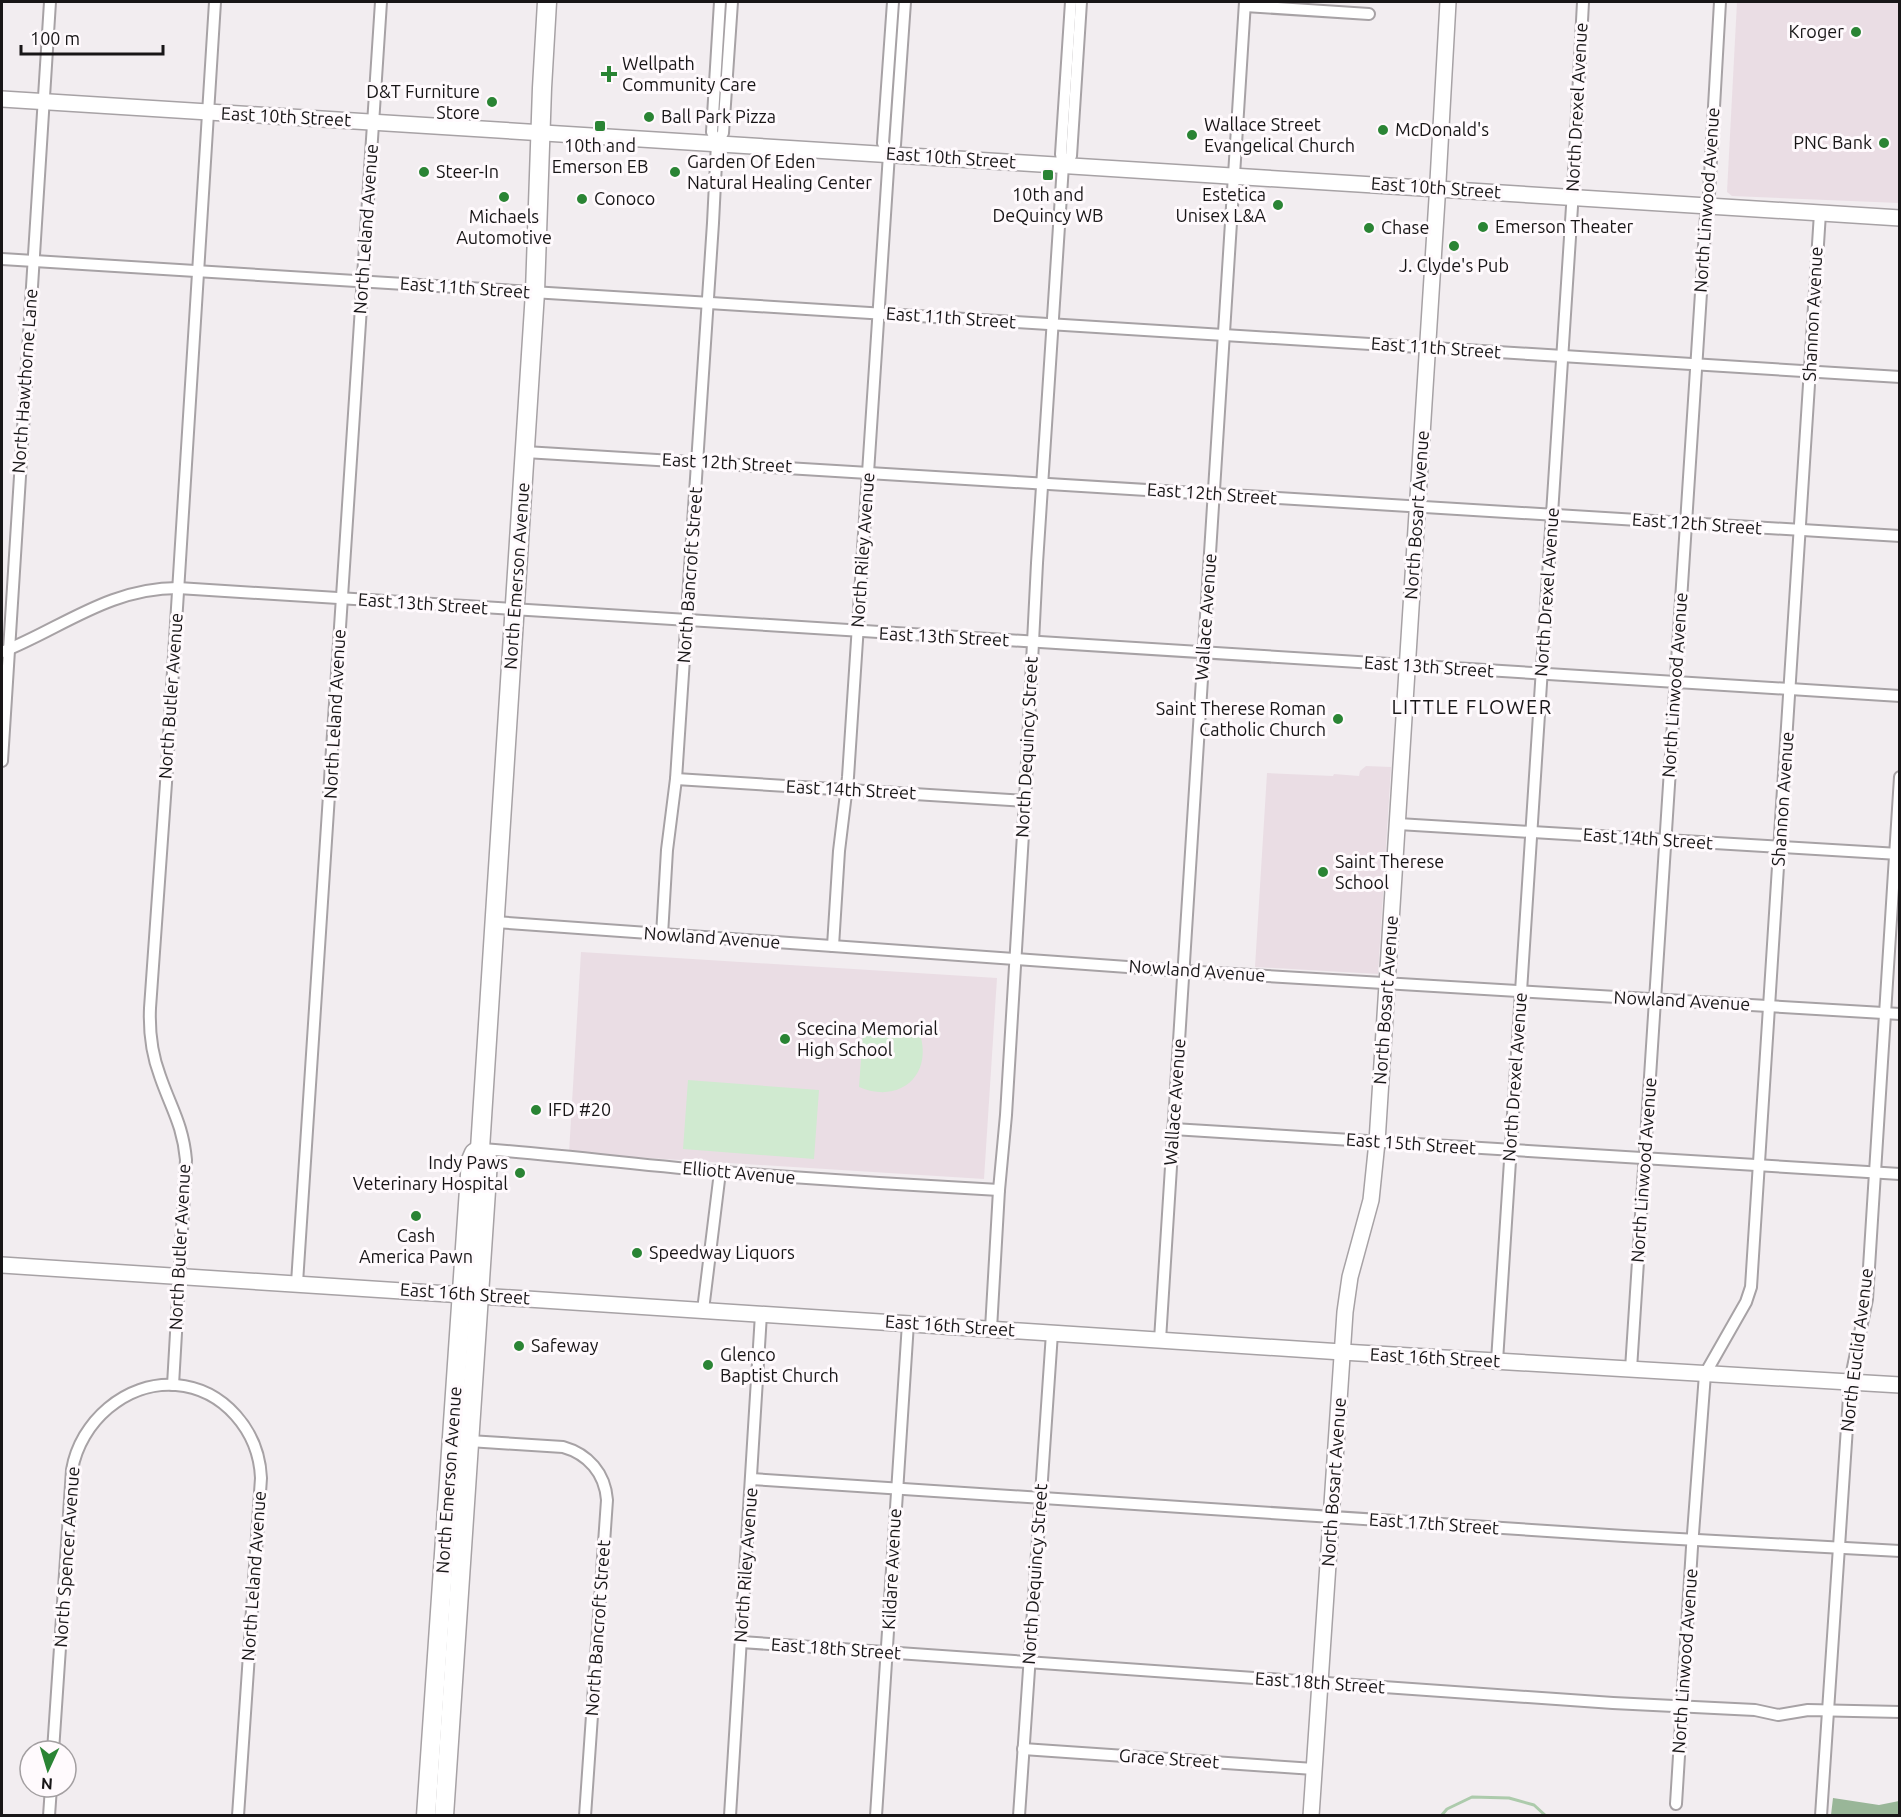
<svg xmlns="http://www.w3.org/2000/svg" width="1901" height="1817" viewBox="0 0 1901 1817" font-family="Ubuntu,sans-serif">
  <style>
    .built { fill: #eadde4 }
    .green { fill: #d0ead0 }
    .forest { fill: #99b698 }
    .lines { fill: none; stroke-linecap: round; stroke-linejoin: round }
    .stream { stroke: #adcbac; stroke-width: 3 }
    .street-casing { stroke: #a7a2a5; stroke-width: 14 }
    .secondary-casing { stroke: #a7a2a5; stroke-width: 18 }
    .primary-casing { stroke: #a7a2a5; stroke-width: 21 }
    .street { stroke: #fff; stroke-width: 10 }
    .secondary { stroke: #fff; stroke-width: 15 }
    .primary { stroke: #fff; stroke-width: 18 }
    .poi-dot { fill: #2a8434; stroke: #fffafd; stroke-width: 2 }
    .labels { text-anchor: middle; stroke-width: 6; stroke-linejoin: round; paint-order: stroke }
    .poi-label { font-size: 18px; fill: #181617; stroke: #fffafd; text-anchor: start }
    .street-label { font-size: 18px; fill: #181617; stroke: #fffafd }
    .neighbourhood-label { font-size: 20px; letter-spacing: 1.5px; fill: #181617; stroke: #fffafd }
  </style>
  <rect width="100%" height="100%" fill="#f2edf0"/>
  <g class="built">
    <polygon points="1737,2 1899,2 1899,203 1732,196 1727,192"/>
    <polygon points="1366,766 1391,767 1378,974 1255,967 1267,773 1333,776 1334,774 1359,776 1360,771"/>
    <polygon points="581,952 997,978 984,1179 569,1153"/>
  </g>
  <g class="green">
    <path d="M863,1031L920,1034C933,1077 898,1104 859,1087Z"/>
    <polygon points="688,1080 819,1090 814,1159 683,1149"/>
  </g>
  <polygon class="forest" points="1833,1798 1879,1805 1899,1801 1899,1815 1831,1815"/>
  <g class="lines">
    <polyline class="stream" points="1441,1816 1447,1809 1472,1797 1509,1798 1534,1805 1546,1816"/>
    <g class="street-casing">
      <g id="street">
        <polyline points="1245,6 1369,14"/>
        <polyline points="717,143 723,133 732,2"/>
        <polyline points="889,154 883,143 893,2"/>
        <polyline points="1063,165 1071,156 1081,2"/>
        <polyline points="2,259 1900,377"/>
        <polyline points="525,452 1900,536"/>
        <path d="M2,652C62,628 109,588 178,588L1900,696"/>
        <polyline points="2,761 50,2"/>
        <polyline points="676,779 1025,801"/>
        <polyline points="1398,824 1899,854"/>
        <polyline points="495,922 1183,971 1900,1014"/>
        <polyline points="662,935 667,850 676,779 713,223 717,143 712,132 720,2"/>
        <polyline points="833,946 839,851 848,777 889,154 895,145 905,2"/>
        <polyline points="1173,1129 1900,1174"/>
        <path d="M482,1149C562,1155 641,1165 722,1172C814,1179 906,1185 999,1190"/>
        <polyline points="297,1283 381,2"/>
        <polyline points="703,1310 720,1172"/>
        <polyline points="991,1329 999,1190 1006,1115 1025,801 1037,563 1063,165 1061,154 1071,2"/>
        <polyline points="1160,1340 1245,2"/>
        <polyline points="1497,1361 1573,191 1583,2"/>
        <polyline points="1631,1369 1706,216 1709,194 1720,2"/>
        <path d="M173,1385L186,1160C183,1125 171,1108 160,1076C152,1055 149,1031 150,1008L166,783L215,2"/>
        <path d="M469,1441L563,1447C588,1454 605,1473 607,1500L585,1816"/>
        <polyline points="751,1479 1624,1536 1900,1551"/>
        <polyline points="741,1642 1613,1703 1755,1710 1778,1715 1808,1710 1900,1712"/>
        <polyline points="1023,1749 1314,1769"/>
        <path d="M53,1751L72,1470C80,1422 126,1381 176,1385C224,1389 259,1431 261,1478L238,1816"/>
        <polyline points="1676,1804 1692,1547 1705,1374 1746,1302 1751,1287 1820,213"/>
        <polyline points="49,1816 51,1787"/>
        <polyline points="730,1816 761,1314"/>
        <polyline points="876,1816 908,1323"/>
        <polyline points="1019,1816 1052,1333"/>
        <polyline points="1821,1816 1850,1382 1867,1299 1900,777"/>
      </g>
    </g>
    <g class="secondary-casing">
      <g id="secondary">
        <polyline points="2,99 1900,218"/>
        <polyline points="2,1265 1342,1352 1900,1385"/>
        <polyline points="1311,1816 1345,1312 1350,1277 1371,1200 1377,1142 1437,199 1448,2"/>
      </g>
    </g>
    <g class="primary-casing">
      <g id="primary">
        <polyline points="426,1816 471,1160 474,1153 480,1149"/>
        <polyline points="444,1816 488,1161 486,1155 480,1149 535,292 542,88 547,2"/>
      </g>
    </g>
    <use href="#street" class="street"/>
    <use href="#secondary" class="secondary"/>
    <use href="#primary" class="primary"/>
  </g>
  <g class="poi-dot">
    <circle cx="1856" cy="32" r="6"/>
    <path d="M606 65h6v6h6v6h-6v6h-6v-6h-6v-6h6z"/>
    <circle cx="492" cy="102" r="6"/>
    <circle cx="649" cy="117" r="6"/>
    <rect x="594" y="120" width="12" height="12" rx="3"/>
    <circle cx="1383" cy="130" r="6"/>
    <circle cx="1192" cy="135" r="6"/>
    <circle cx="1884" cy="143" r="6"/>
    <circle cx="424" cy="172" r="6"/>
    <circle cx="675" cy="172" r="6"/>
    <rect x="1042" y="169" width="12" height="12" rx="3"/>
    <circle cx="504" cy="197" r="6"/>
    <circle cx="582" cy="199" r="6"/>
    <circle cx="1278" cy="205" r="6"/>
    <circle cx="1483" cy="227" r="6"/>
    <circle cx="1369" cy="228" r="6"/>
    <circle cx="1454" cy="246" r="6"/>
    <circle cx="1338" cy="719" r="6"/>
    <circle cx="1323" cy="872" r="6"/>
    <circle cx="785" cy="1039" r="6"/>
    <circle cx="536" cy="1110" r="6"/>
    <circle cx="520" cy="1173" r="6"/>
    <circle cx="416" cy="1216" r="6"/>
    <circle cx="637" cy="1253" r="6"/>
    <circle cx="519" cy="1346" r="6"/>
    <circle cx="708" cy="1365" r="6"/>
  </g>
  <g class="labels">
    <g class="poi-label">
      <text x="1844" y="38" text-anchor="end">Kroger</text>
      <text x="622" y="70">Wellpath<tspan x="622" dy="21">Community Care</tspan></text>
      <text x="480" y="98" text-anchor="end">D&amp;T Furniture<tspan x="480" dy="21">Store</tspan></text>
      <text x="661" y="123">Ball Park Pizza</text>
      <text x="1204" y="131">Wallace Street<tspan x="1204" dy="21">Evangelical Church</tspan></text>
      <text x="1395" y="136">McDonald's</text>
      <text x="1872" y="149" text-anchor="end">PNC Bank</text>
      <text x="600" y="152" text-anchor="middle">10th and<tspan x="600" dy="21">Emerson EB</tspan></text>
      <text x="687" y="168">Garden Of Eden<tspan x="687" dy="21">Natural Healing Center</tspan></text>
      <text x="436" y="178">Steer-In</text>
      <text x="1048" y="201" text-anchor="middle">10th and<tspan x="1048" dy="21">DeQuincy WB</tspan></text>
      <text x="1266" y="201" text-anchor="end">Estetica<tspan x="1266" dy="21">Unisex L&amp;A</tspan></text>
      <text x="594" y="205">Conoco</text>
      <text x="504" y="223" text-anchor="middle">Michaels<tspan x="504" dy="21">Automotive</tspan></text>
      <text x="1495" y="233">Emerson Theater</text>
      <text x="1381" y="234">Chase</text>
      <text x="1454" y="272" text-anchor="middle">J. Clyde's Pub</text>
      <text x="1326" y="715" text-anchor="end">Saint Therese Roman<tspan x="1326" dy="21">Catholic Church</tspan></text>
      <text x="1335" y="868">Saint Therese<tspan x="1335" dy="21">School</tspan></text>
      <text x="797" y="1035">Scecina Memorial<tspan x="797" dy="21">High School</tspan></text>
      <text x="548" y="1116">IFD #20</text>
      <text x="508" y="1169" text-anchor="end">Indy Paws<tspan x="508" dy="21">Veterinary Hospital</tspan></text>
      <text x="416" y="1242" text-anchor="middle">Cash<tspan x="416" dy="21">America Pawn</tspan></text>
      <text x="649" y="1259">Speedway Liquors</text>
      <text x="531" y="1352">Safeway</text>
      <text x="720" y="1361">Glenco<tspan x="720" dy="21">Baptist Church</tspan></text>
    </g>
    <g class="street-label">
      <text transform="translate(1577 107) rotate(-87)" y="6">North Drexel Avenue</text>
      <text transform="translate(286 117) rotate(3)" y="6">East 10th Street</text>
      <text transform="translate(951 158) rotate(4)" y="6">East 10th Street</text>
      <text transform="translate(1436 188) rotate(4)" y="6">East 10th Street</text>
      <text transform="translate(1707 200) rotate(-86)" y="6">North Linwood Avenue</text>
      <text transform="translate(366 229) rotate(-86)" y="6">North Leland Avenue</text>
      <text transform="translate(465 288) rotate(4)" y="6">East 11th Street</text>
      <text transform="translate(1813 314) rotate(-87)" y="6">Shannon Avenue</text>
      <text transform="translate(951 318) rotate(4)" y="6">East 11th Street</text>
      <text transform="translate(1436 348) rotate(4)" y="6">East 11th Street</text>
      <text transform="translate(25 381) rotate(-86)" y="6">North Hawthorne Lane</text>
      <text transform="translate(727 463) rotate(3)" y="6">East 12th Street</text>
      <text transform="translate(1212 494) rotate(4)" y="6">East 12th Street</text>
      <text transform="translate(1417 515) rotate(-86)" y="6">North Bosart Avenue</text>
      <text transform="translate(1697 524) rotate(4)" y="6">East 12th Street</text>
      <text transform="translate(863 550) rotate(-86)" y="6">North Riley Avenue</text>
      <text transform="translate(690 575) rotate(-86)" y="6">North Bancroft Street</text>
      <text transform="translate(517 576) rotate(-86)" y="6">North Emerson Avenue</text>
      <text transform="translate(1547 592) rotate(-86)" y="6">North Drexel Avenue</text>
      <text transform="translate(423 604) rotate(4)" y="6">East 13th Street</text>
      <text transform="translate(1206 617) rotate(-86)" y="6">Wallace Avenue</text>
      <text transform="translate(944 637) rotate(3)" y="6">East 13th Street</text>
      <text transform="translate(1429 667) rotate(4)" y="6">East 13th Street</text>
      <text transform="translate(1675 685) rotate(-86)" y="6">North Linwood Avenue</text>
      <text transform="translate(171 696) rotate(-86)" y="6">North Butler Avenue</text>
      <text transform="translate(335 714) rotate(-87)" y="6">North Leland Avenue</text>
      <text transform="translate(1027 747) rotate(-87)" y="6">North Dequincy Street</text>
      <text transform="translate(851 790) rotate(3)" y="6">East 14th Street</text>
      <text transform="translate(1783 799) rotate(-86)" y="6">Shannon Avenue</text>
      <text transform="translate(1648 839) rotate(4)" y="6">East 14th Street</text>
      <text transform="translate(712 938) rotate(4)" y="6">Nowland Avenue</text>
      <text transform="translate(1197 971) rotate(4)" y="6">Nowland Avenue</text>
      <text transform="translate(1386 1000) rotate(-86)" y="6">North Bosart Avenue</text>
      <text transform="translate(1682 1001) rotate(3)" y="6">Nowland Avenue</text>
      <text transform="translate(1515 1077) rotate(-86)" y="6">North Drexel Avenue</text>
      <text transform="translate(1175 1102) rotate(-86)" y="6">Wallace Avenue</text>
      <text transform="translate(1411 1144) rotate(4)" y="6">East 15th Street</text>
      <text transform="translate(1644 1170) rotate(-86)" y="6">North Linwood Avenue</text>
      <text transform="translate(739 1173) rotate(5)" y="6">Elliott Avenue</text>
      <text transform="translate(180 1247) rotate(-87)" y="6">North Butler Avenue</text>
      <text transform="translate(465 1294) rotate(4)" y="6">East 16th Street</text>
      <text transform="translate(950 1326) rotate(4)" y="6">East 16th Street</text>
      <text transform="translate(1857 1350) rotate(-83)" y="6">North Euclid Avenue</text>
      <text transform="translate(1435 1358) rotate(3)" y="6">East 16th Street</text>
      <text transform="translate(449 1480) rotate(-86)" y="6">North Emerson Avenue</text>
      <text transform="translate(1334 1482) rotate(-86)" y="6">North Bosart Avenue</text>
      <text transform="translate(1434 1524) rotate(4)" y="6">East 17th Street</text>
      <text transform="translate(67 1557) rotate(-86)" y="6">North Spencer Avenue</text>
      <text transform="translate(746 1565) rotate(-86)" y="6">North Riley Avenue</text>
      <text transform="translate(892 1569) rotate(-87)" y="6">Kildare Avenue</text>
      <text transform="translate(1035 1574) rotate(-86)" y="6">North Dequincy Street</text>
      <text transform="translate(254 1576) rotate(-86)" y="6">North Leland Avenue</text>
      <text transform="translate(598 1628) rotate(-86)" y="6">North Bancroft Street</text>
      <text transform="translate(836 1649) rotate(4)" y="6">East 18th Street</text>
      <text transform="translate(1685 1661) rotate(-86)" y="6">North Linwood Avenue</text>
      <text transform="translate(1320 1683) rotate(4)" y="6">East 18th Street</text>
      <text transform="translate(1169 1759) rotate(4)" y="6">Grace Street</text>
    </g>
    <g class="neighbourhood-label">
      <text x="1472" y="714">LITTLE FLOWER</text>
    </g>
  </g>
  <rect width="1901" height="1817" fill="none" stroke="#181617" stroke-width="6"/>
  <g transform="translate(48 1769) rotate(184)"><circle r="28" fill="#fffafd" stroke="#a39fa1" stroke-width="1.5"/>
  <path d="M0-4.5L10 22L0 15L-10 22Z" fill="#2a8434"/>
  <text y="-9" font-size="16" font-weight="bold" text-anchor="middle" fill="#181617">N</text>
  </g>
  <path d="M21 45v9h142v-9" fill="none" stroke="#181617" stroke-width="3"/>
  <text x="30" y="45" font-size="18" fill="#181617" stroke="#fffafd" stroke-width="4.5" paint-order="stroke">100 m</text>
</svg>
